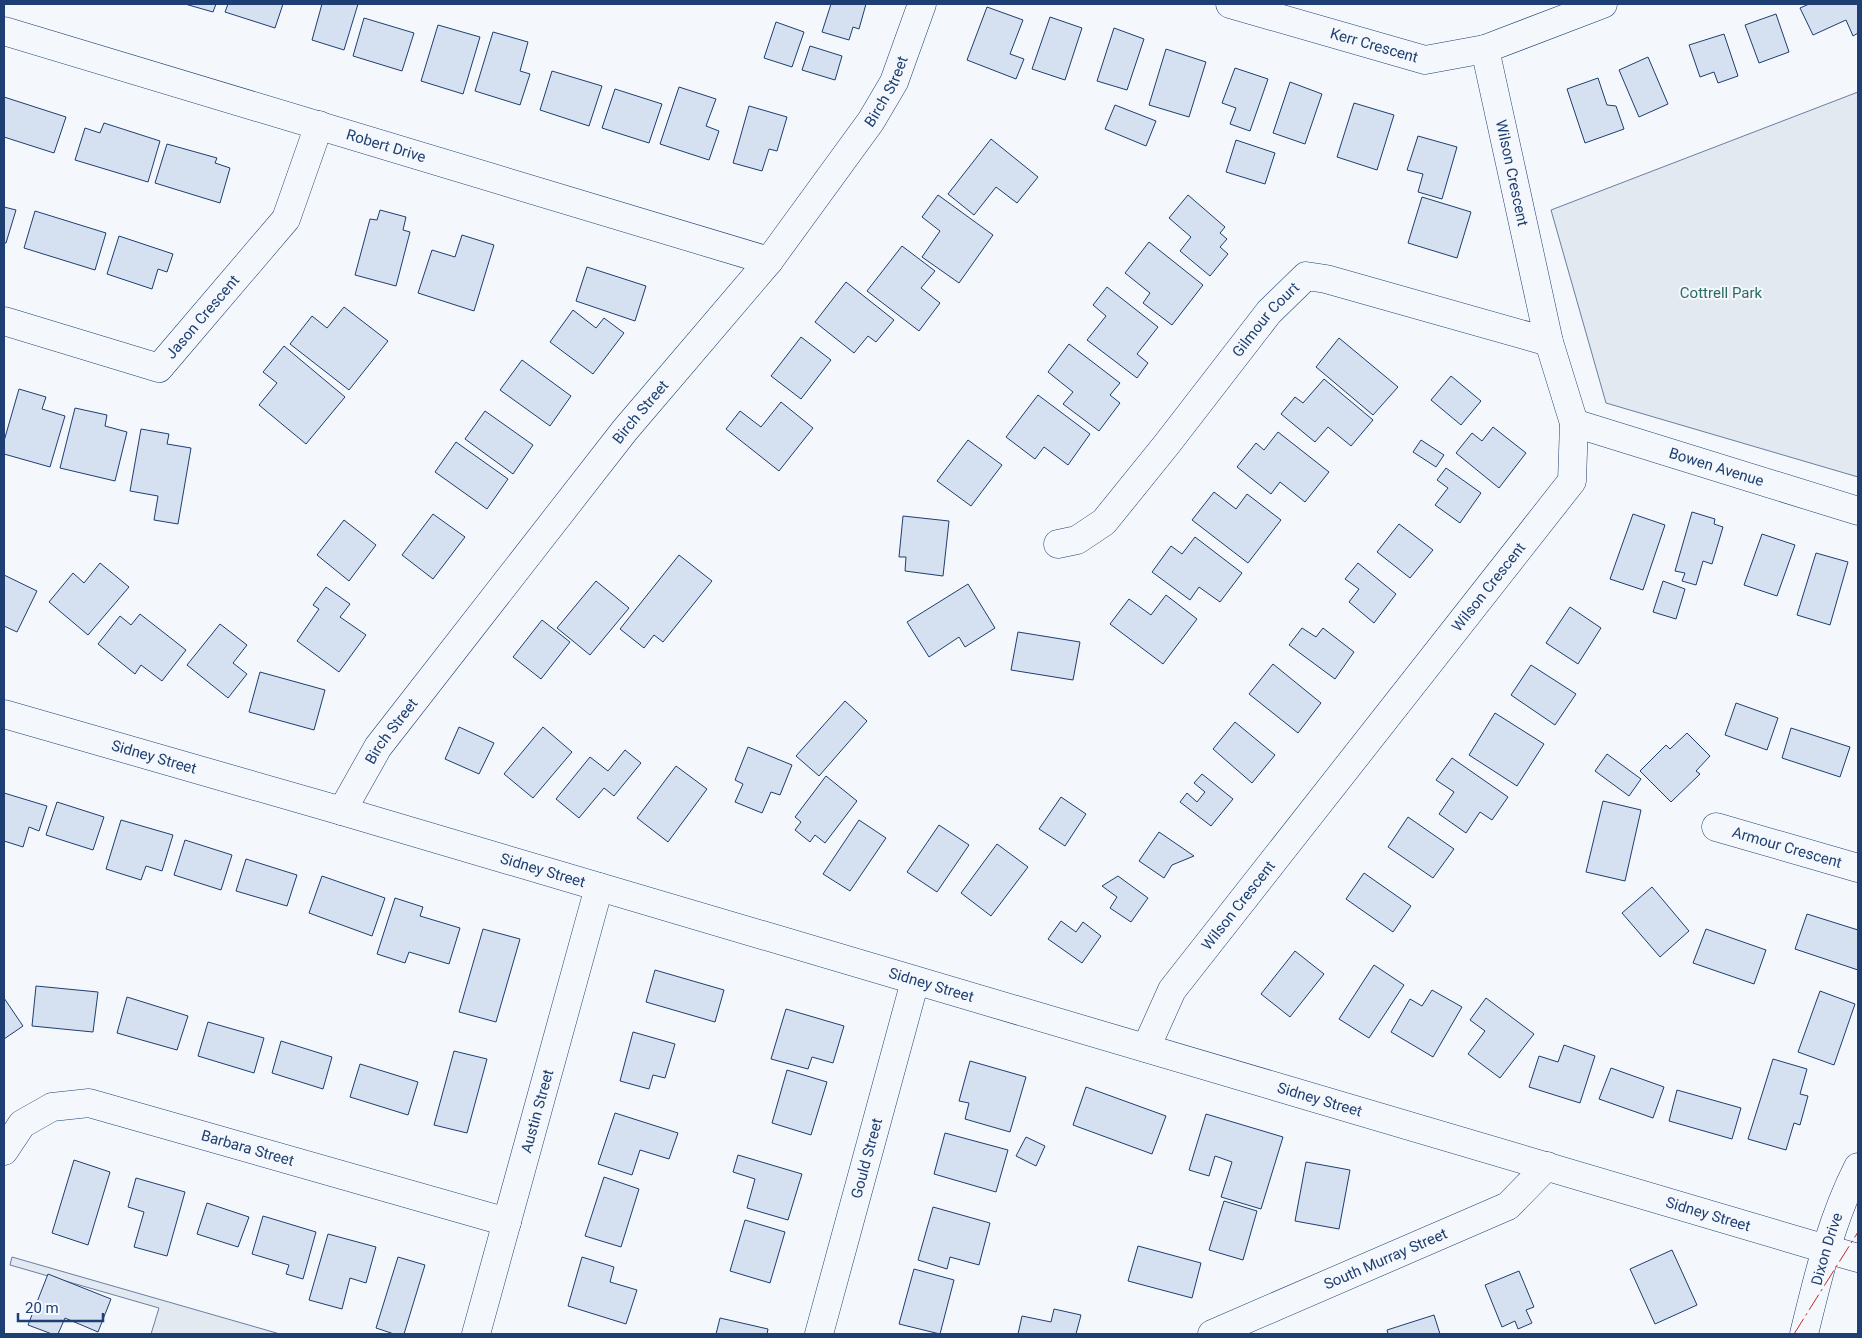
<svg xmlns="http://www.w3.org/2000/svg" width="1862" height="1338" viewBox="0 0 1862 1338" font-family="Roboto,sans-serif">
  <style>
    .green { fill: #e3e9f0; stroke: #687fa3 }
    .building { fill: #d5e0f0; stroke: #1d3f73 }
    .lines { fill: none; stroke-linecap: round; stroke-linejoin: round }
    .minor-casing { stroke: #1d3f73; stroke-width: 29 }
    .major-casing { stroke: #1d3f73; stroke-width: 29 }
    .minor { stroke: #f4f7fb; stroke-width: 28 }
    .major { stroke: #f4f7fb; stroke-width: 28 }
    .power { stroke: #c62828; stroke-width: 1; stroke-dasharray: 18 4 2.5 4; stroke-linecap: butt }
    .labels { text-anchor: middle; stroke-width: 4; stroke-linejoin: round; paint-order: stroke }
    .street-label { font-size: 15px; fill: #1d3f73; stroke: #f4f7fb }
    .park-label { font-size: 15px; fill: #2c6c60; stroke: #f4f7fb }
  </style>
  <rect width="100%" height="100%" fill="#f4f7fb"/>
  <g class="green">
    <polygon points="1858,92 1858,477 1606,403 1551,210"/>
    <polygon points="12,1257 280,1334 151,1334 159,1308 10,1265"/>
  </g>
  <g class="building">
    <polygon points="185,4 216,4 213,12"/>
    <polygon points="228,4 283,4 275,28 225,12"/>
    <polygon points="322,4 358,4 344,50 312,40"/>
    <polygon points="831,4 866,4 859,29 853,27 849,40 822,32"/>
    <polygon points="1809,4 1858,4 1858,33 1853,36 1846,20 1813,35 1800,8"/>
    <polygon points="987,7 1023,20 1010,54 1024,59 1016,79 967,60"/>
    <polygon points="1776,14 1789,52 1759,63 1745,25"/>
    <polygon points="1050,17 1082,28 1065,80 1032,69"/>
    <polygon points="364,18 414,33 402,71 353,56"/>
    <polygon points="776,22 804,32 792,67 764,58"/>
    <polygon points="438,25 480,37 463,94 421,81"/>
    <polygon points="1114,28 1144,39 1127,90 1097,81"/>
    <polygon points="493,32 528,42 520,71 530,74 520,105 475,91"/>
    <polygon points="1724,34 1738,76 1718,83 1714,72 1700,77 1689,45"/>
    <polygon points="810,46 842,56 835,80 802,70"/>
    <polygon points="1166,49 1206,62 1189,117 1149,105"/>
    <polygon points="1648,57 1668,104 1639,117 1619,70"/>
    <polygon points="1235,68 1268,79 1250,131 1230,124 1236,108 1222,103"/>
    <polygon points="552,71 602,86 589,126 540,110"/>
    <polygon points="1598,78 1607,105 1616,106 1624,129 1585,143 1567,89"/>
    <polygon points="1290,82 1322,94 1305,144 1273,133"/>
    <polygon points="679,87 716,99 706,126 719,131 709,160 660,144"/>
    <polygon points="615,89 662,104 649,143 602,128"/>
    <polygon points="4,97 66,117 54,153 4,137"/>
    <polygon points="1354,103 1394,115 1377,170 1337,157"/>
    <polygon points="1115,105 1156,121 1146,146 1105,129"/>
    <polygon points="749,106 787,117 777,151 769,149 762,171 733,163"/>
    <polygon points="104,123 160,141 148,182 75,160 85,128 100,133"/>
    <polygon points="1418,136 1457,147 1442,199 1418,192 1423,174 1407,170"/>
    <polygon points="991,139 1038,177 1017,203 996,187 974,215 948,194"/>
    <polygon points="1236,140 1275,153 1265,184 1226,172"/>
    <polygon points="167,144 217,158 215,163 230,168 220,203 155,183"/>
    <polygon points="938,195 993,235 959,283 922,257 940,231 922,217"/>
    <polygon points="1188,195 1225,227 1220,233 1227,239 1220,247 1228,254 1210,276 1180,251 1191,237 1169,218"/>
    <polygon points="1422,197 1471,212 1457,258 1408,243"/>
    <polygon points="4,207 16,210 6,243 4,243"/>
    <polygon points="380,210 406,217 403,230 410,232 396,286 355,275 370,219 377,220"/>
    <polygon points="35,211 106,233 95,270 24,248"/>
    <polygon points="462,235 494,245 474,311 418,293 432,250 455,257"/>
    <polygon points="119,236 173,254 167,272 158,269 152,289 107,274"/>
    <polygon points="1149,242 1203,285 1172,325 1143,303 1150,293 1125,273"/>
    <polygon points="902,246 935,271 921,288 940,303 919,331 867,291"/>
    <polygon points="587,267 646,286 635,321 576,301"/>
    <polygon points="846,282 894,320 876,342 868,336 854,353 815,322"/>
    <polygon points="1107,287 1158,327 1137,354 1148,363 1137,378 1087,340 1106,316 1093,305"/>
    <polygon points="344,307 388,341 349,390 290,344 312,316 327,328"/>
    <polygon points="573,310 596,328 604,318 624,333 593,374 550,342"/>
    <polygon points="801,337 831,360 801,399 771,376"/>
    <polygon points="1339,338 1398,387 1373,415 1316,367"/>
    <polygon points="1069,344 1120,383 1110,395 1120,403 1099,431 1063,404 1073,392 1048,372"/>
    <polygon points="284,346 345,397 306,444 259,405 277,383 263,372"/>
    <polygon points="522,360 571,396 550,426 500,390"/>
    <polygon points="1451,376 1481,401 1461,425 1431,400"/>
    <polygon points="1324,379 1373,420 1351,446 1328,427 1315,442 1281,414 1295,397 1303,403"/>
    <polygon points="19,389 46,397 42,409 65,416 50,467 4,454 4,441"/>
    <polygon points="1038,395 1090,434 1068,465 1044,447 1035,459 1006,437"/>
    <polygon points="781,402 813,428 779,471 726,429 740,411 761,427"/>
    <polygon points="75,408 107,415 105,426 127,432 115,481 60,468"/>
    <polygon points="485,411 533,445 513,474 465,439"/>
    <polygon points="1493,427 1526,453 1499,488 1456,453 1472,433 1482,441"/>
    <polygon points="141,429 169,434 167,444 191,448 178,524 154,520 158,496 130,491"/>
    <polygon points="1278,432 1329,472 1305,502 1280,482 1271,494 1237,467 1256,443 1264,450"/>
    <polygon points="968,440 1002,465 971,506 937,481"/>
    <polygon points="1421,440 1444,455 1436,467 1413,452"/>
    <polygon points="456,442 508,479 487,509 435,472"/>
    <polygon points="1446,468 1481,493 1460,523 1435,505 1448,488 1437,480"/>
    <polygon points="1214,492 1236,509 1247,494 1281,520 1248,563 1192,520"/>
    <polygon points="1692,512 1715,519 1714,524 1723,527 1712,564 1703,561 1696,585 1682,581 1685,573 1675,571"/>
    <polygon points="433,514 465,537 433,579 402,555"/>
    <polygon points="1633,514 1665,525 1643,590 1610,579"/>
    <polygon points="903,516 949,521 943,576 905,571 906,557 899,557"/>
    <polygon points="344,520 376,545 349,581 317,555"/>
    <polygon points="1399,524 1433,550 1410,578 1377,552"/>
    <polygon points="1762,534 1795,545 1777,596 1744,585"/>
    <polygon points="1195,537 1242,573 1220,602 1199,587 1190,600 1152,572 1171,546 1182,554"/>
    <polygon points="1816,553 1848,562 1830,625 1797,615"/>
    <polygon points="679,555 712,581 663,642 654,635 644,648 620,629"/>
    <polygon points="100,563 129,587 88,635 49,602 73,573 84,583"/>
    <polygon points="1358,563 1396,594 1374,623 1349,602 1359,589 1345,579"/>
    <polygon points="4,575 37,591 17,632 4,626"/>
    <polygon points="596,581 629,608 590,655 557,628"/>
    <polygon points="1663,581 1685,589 1676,619 1653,612"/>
    <polygon points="968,584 995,628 965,647 959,637 929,657 907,622"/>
    <polygon points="326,587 350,604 340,617 366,635 339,672 297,641 319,609 313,605"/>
    <polygon points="1166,595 1197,619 1163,664 1110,624 1129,599 1151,615"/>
    <polygon points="1570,607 1601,628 1578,664 1546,643"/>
    <polygon points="140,614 186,650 162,681 141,665 135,674 98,644 120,616 131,625"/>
    <polygon points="542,620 570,642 541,679 513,657"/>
    <polygon points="220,624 247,645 233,663 247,674 228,698 187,665"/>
    <polygon points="1302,628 1316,637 1323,628 1354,652 1335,679 1289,645"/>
    <polygon points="1018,632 1080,642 1073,680 1011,670"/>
    <polygon points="1273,664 1321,703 1298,733 1249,694"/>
    <polygon points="1531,665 1576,694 1555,725 1511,695"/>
    <polygon points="260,672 325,690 314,730 249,712"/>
    <polygon points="845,701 867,721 819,776 796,756"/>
    <polygon points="1736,703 1778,718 1767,750 1725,735"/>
    <polygon points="1495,713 1544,744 1517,786 1469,755"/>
    <polygon points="1235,722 1275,755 1252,783 1213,749"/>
    <polygon points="459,727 494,743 479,774 445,759"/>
    <polygon points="543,727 572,752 533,798 504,774"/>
    <polygon points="1791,728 1850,747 1840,777 1782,758"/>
    <polygon points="1687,733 1710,756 1696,771 1700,774 1671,802 1640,771 1666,745 1670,749"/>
    <polygon points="748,747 792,765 780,795 771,792 762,813 735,802 743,784 735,780"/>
    <polygon points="625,750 641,763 614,796 604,788 579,818 556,799 590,757 608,771"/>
    <polygon points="1607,754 1641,779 1629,796 1595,771"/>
    <polygon points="1452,758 1508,797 1492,820 1480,812 1466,833 1439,814 1454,792 1436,780"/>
    <polygon points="676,766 707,789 668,842 637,818"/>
    <polygon points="1202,774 1233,799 1211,826 1180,802 1187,793 1197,802 1205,792 1194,783"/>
    <polygon points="826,776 857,801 825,843 815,835 810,842 795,830 801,822 795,817"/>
    <polygon points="4,793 47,806 39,831 29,827 23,847 4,841"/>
    <polygon points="1061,797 1086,814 1065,846 1039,829"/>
    <polygon points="1603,801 1641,810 1625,881 1586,872"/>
    <polygon points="57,802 104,817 93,850 46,835"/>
    <polygon points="1408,817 1454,849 1433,878 1388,847"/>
    <polygon points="121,820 173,835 162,871 146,866 141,880 106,869"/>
    <polygon points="859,820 886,838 850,891 823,874"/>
    <polygon points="939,825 969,845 937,892 907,872"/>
    <polygon points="1159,832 1194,856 1172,865 1164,878 1139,861"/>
    <polygon points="185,840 232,855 221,890 174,875"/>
    <polygon points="997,844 1028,867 991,916 961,893"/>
    <polygon points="246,859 297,875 287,906 236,891"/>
    <polygon points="1364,873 1411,906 1393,932 1346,899"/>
    <polygon points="322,876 385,898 372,936 309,913"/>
    <polygon points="1118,876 1148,898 1131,922 1110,908 1117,897 1102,886"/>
    <polygon points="1652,887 1689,931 1660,957 1622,913"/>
    <polygon points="395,898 423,907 420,916 460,928 449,964 409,952 405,963 377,954"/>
    <polygon points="1807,914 1858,930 1858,970 1795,949"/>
    <polygon points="1061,921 1076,932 1083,922 1101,936 1082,963 1048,939"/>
    <polygon points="483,929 520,939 496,1022 459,1012"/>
    <polygon points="1706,929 1766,950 1754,984 1693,963"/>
    <polygon points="1295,951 1324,974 1290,1017 1261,994"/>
    <polygon points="1374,965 1404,985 1369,1038 1339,1019"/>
    <polygon points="655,970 724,990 715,1022 646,1002"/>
    <polygon points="36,986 98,992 93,1032 32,1026"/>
    <polygon points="1432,990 1462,1007 1433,1057 1391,1032 1410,999 1422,1006"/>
    <polygon points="1820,991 1855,1004 1834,1065 1798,1052"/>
    <polygon points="127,997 188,1016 177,1050 117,1033"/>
    <polygon points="4,998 23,1026 4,1039"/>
    <polygon points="1486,998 1534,1034 1500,1078 1468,1054 1485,1031 1470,1020"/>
    <polygon points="786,1009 844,1026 833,1063 812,1057 808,1069 771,1059"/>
    <polygon points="208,1022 264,1038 254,1073 198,1056"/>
    <polygon points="633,1032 675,1044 665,1078 653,1075 649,1089 620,1081"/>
    <polygon points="281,1041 332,1057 323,1089 272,1073"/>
    <polygon points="1564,1045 1595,1056 1580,1103 1529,1087 1539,1056 1558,1062"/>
    <polygon points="454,1051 487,1059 467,1133 434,1125"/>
    <polygon points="1773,1059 1807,1069 1800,1094 1808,1096 1800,1125 1794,1123 1786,1150 1748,1139"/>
    <polygon points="970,1061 1026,1077 1010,1132 965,1119 969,1103 959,1101"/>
    <polygon points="360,1064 418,1082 408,1115 350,1097"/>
    <polygon points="1611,1068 1664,1087 1653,1118 1599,1099"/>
    <polygon points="787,1070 827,1082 811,1135 772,1123"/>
    <polygon points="1086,1087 1166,1116 1152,1154 1073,1125"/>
    <polygon points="1677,1090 1741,1108 1732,1139 1669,1121"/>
    <polygon points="615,1113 678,1133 669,1159 640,1150 632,1175 598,1164"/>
    <polygon points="1206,1114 1283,1137 1261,1209 1221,1197 1232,1162 1215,1156 1209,1176 1189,1170"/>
    <polygon points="945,1133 1008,1150 996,1192 934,1174"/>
    <polygon points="1026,1137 1045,1146 1036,1166 1016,1156"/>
    <polygon points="738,1155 802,1174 788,1220 747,1208 755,1179 733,1172"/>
    <polygon points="74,1160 110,1172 88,1245 52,1233"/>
    <polygon points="1306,1162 1350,1170 1339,1229 1295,1221"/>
    <polygon points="604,1177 639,1189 621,1247 585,1236"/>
    <polygon points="136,1178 185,1192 167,1256 134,1247 144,1212 128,1207"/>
    <polygon points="1224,1201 1257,1211 1243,1260 1209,1250"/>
    <polygon points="207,1203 249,1217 238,1247 197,1234"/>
    <polygon points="933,1207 990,1223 979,1265 950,1257 947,1269 918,1260"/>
    <polygon points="263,1216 316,1232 303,1279 286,1274 289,1265 252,1254"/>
    <polygon points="745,1220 785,1232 770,1283 730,1271"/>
    <polygon points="328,1234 376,1247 366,1283 350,1278 342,1309 309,1300"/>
    <polygon points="1138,1246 1201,1263 1192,1298 1128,1281"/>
    <polygon points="1672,1250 1697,1305 1655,1324 1630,1269"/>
    <polygon points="398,1257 425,1265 404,1334 394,1334 376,1328"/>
    <polygon points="582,1257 614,1267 610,1282 637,1290 626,1324 568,1306"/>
    <polygon points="914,1269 954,1280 940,1334 899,1324"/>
    <polygon points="1519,1271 1534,1307 1526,1310 1532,1323 1518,1329 1515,1321 1502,1327 1485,1285"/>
    <polygon points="48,1274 111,1299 98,1332 65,1318 58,1334 52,1334 28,1325"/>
    <polygon points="1054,1309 1081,1315 1076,1334 1018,1334 1022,1316 1051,1322"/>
    <polygon points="1434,1315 1440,1334 1388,1334 1387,1330"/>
    <polygon points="720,1318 768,1329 767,1334 716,1334"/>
  </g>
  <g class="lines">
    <g class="minor-casing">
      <g id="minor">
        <path id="s1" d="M1230,4L1425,60L1485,49L1603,4"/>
        <path id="s2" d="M4,31L769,261"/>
        <path id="s3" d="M4,321L159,368L286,219L319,125"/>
        <path id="s4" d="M1574,423L1858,511"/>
        <path id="s5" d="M1058,544L1077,540L1104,522L1167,444L1269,312L1306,276L1326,279L1549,342"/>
        <path id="s6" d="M342,811L378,747L625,430L769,261L871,121L894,82L922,4"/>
        <path id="s7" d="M1716,827L1858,868"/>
        <path id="s8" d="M1146,1048L1172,990L1572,481L1574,423L1549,342L1485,49"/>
        <path id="s9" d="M4,1151L22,1124L52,1107L89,1103L507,1222"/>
        <polyline points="1826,1249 1858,1258"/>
        <path id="s10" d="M476,1334L599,887"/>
        <path id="s11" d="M819,1334L915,981"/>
        <path id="s12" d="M1212,1334L1508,1206L1547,1166"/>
      </g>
    </g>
    <g class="major-casing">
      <g id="major">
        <path id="s13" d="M4,714L342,811L1826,1249"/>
        <path id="s14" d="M1804,1334C1818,1277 1831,1220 1858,1167"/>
      </g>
    </g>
    <use href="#minor" class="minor"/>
    <use href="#major" class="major"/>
    <polyline class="power" points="1794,1334 1858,1232"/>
  </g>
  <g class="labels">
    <g class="street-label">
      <text dy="5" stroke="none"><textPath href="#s1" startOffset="150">Kerr Crescent</textPath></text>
      <text dy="5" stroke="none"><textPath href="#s6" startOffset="904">Birch Street</textPath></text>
      <text dy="5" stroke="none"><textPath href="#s2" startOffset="399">Robert Drive</textPath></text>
      <text transform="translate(1512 173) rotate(78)" y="5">Wilson Crescent</text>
      <text dy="5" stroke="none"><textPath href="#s3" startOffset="229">Jason Crescent</textPath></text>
      <text dy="5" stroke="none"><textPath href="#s5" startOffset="311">Gilmour Court</textPath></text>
      <text dy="5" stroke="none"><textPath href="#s6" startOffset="499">Birch Street</textPath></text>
      <text dy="5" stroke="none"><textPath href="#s4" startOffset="149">Bowen Avenue</textPath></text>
      <text dy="5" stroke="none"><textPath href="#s8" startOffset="576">Wilson Crescent</textPath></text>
      <text dy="5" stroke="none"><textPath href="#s6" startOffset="94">Birch Street</textPath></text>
      <text dy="5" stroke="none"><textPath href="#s13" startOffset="156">Sidney Street</textPath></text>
      <text dy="5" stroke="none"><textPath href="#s7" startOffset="74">Armour Crescent</textPath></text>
      <text dy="5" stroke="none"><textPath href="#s13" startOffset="561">Sidney Street</textPath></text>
      <text dy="5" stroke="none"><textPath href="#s8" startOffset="171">Wilson Crescent</textPath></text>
      <text dy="5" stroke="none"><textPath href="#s13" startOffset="966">Sidney Street</textPath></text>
      <text dy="5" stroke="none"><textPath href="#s13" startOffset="1371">Sidney Street</textPath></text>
      <text dy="5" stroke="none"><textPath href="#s10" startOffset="231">Austin Street</textPath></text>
      <text dy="5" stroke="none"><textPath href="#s9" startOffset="269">Barbara Street</textPath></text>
      <text dy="5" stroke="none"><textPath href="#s11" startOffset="182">Gould Street</textPath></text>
      <text dy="5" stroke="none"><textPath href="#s13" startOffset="1776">Sidney Street</textPath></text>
      <text dy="5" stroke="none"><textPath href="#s14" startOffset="88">Dixon Drive</textPath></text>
      <text dy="5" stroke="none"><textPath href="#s12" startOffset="189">South Murray Street</textPath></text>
    </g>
    <g class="park-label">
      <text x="1721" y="298">Cottrell Park</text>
    </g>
  </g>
  <rect width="1862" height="1338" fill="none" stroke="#1d3f73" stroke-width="10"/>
  <path d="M18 1313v8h85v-8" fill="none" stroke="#1d3f73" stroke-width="2.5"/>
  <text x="25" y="1313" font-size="15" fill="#1d3f73" stroke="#f4f7fb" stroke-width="4" paint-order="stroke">20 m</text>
</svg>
